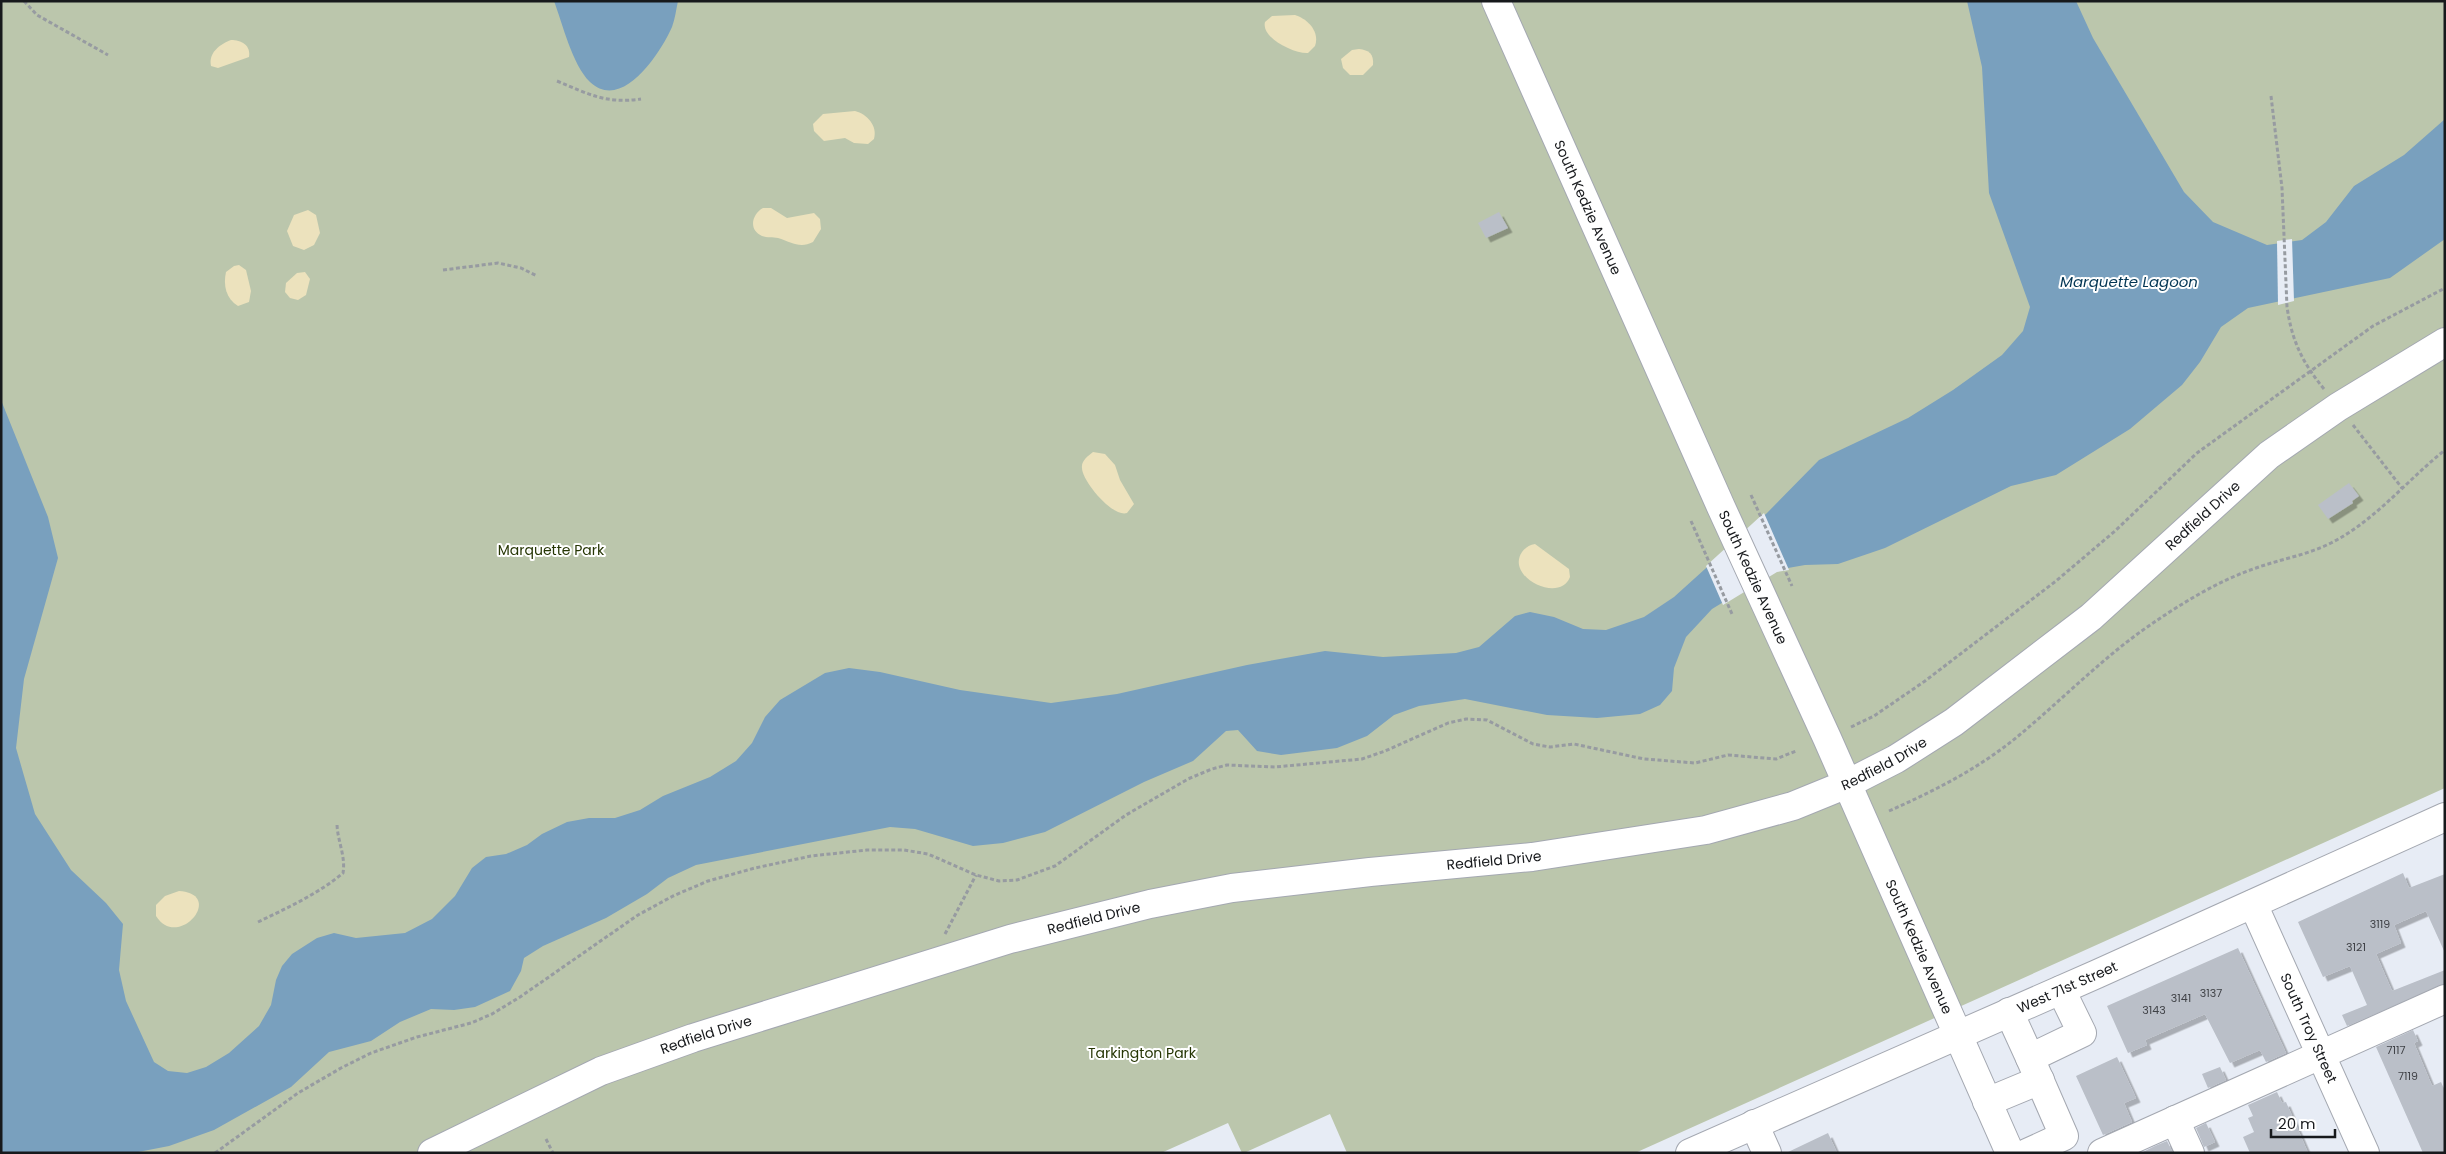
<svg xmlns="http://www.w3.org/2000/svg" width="2446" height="1154" viewBox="0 0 2446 1154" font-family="Poppins,sans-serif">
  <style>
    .green { fill: #bbc6ac }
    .sand { fill: #ece2bd }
    .water { fill: #79a0be }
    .pier { fill: #e7ecf5 }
    .building { fill: #babfc8; filter: url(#shadow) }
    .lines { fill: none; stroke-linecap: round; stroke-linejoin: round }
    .minor-casing { stroke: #a4a8b1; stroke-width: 30 }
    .major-casing { stroke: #a4a8b1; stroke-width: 30 }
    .path { stroke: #979ba1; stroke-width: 3; stroke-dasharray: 4 2.5; stroke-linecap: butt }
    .minor { stroke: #fff; stroke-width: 28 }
    .major { stroke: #fff; stroke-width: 28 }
    .labels { text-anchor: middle; stroke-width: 4; stroke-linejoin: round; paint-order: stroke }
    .number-label { font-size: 11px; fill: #404247 }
    .street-label { font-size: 14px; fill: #17191c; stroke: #fff }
    .park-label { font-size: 14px; fill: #263604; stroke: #fff }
    .water-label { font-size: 15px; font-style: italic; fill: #033654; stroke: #fff }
  </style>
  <defs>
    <filter id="shadow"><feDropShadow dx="4.5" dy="4.5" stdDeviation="0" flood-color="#0004"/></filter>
  </defs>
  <rect width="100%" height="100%" fill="#e7ecf5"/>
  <polygon class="green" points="1,1 2445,1 2445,788 1635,1153 1347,1153 1330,1114 1244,1153 1242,1153 1228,1123 1161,1153 1,1153"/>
  <g class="sand">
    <path d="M1295,15C1308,19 1320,32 1315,46L1308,53C1294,54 1261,38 1265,22L1272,16Z"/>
    <path d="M231,40C241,40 251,45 249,57L218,68L211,66C208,53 220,44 231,40Z"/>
    <path d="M1359,49C1369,50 1374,54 1373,65L1363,75H1350L1343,68L1341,59L1352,50Z"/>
    <path d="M855,111C867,114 878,126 874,139L868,144L854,143L845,138L824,141L814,131L813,124L823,114Z"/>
    <path d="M763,208H771L787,218L814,213L820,219L821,229L813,242C800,249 791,242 778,238C773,237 767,238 762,236C748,230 752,214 763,208Z"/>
    <polygon points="308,210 316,215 320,233 314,245 304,250 293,246 287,231 294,215"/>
    <path d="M239,265L246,270L251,291L249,302L238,306C226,299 223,285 226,272L234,266Z"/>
    <polygon points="305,272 310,279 306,295 298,300 290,298 285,292 286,283 297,273"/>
    <path d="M1093,452L1105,454L1115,465L1120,480L1134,504L1127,513C1113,518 1082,481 1082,468C1081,461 1088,456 1093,452Z"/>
    <path d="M1535,544L1569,569L1570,577C1560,604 1505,577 1522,552C1525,548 1529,545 1535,544Z"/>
    <path d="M179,891C226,894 178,951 156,916V905L165,896Z"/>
  </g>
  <g class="water">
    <path d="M554,1H678C676,10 675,19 672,27C660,54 622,112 590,82C572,64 563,25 554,1Z"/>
    <polygon points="1967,1 2076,1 2093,38 2184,192 2213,222 2267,245 2302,240 2326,222 2354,186 2404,155 2445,119 2445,239 2390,278 2248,308 2221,327 2200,362 2182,385 2130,429 2056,475 2011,486 1885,548 1838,564 1805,565 1776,570 1712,609 1686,637 1674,668 1672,691 1660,705 1640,714 1597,718 1547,715 1465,699 1419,706 1394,715 1367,736 1337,748 1281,755 1257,751 1238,730 1226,731 1193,761 1144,782 1045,832 1003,843 973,846 915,829 890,827 696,865 668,878 647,894 606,918 543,946 524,958 521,971 510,991 475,1007 454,1010 431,1009 400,1022 371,1041 329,1052 291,1087 214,1130 169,1146 133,1153 1,1153 1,400 48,517 58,558 24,679 16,748 35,814 71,870 106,903 123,924 119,970 126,1001 154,1062 168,1071 187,1073 206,1067 229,1053 259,1026 271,1005 276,980 282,966 292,954 317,938 334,933 356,938 405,933 432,919 455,896 472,868 486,857 506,854 527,845 542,834 567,822 589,818 615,818 640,810 663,796 710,777 736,761 752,743 765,717 780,700 825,673 849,668 880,672 960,690 1051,703 1117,694 1247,665 1325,651 1383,657 1456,653 1479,647 1515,616 1530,612 1554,617 1583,629 1606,630 1644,617 1674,597 1767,513 1819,460 1908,418 1953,390 2002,355 2023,331 2030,307 1989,193 1982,67"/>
  </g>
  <g class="pier">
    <polygon points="2292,239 2294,301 2278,305 2277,241"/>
    <polygon points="1764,513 1789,570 1777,572 1723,605 1706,566"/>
  </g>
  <g class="building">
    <polygon points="1499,212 1508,228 1486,238 1478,223"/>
    <polygon points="2349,483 2359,496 2352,501 2353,503 2328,519 2318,505"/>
    <polygon points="2403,873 2409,888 2445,874 2445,953 2426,911 2394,925 2401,943 2376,954 2392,991 2445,970 2445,984 2347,1026 2342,1015 2367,1005 2350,966 2323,977 2298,922"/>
    <polygon points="2238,948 2286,1053 2266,1062 2260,1050 2230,1063 2205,1014 2145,1040 2147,1045 2128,1053 2107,1006"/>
    <polygon points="2413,1030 2418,1041 2414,1043 2432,1086 2441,1082 2445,1091 2445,1153 2423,1153 2376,1047"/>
    <polygon points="2117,1057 2136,1098 2124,1103 2132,1122 2103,1135 2076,1076"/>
    <polygon points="2220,1067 2226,1080 2208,1088 2202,1074"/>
    <polygon points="2277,1092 2282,1103 2286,1102 2308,1153 2250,1153 2243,1137 2254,1132 2248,1118 2253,1116 2248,1105"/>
    <polygon points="2206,1123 2215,1142 2204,1147 2196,1128"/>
    <polygon points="1828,1133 1837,1153 1786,1153"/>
    <polygon points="2167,1141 2173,1153 2141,1153 2155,1146"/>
  </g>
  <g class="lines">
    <g class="minor-casing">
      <g id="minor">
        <path id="s1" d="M2253,904L2365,1153"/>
        <polyline points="2009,1012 2030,1058 2082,1033 2061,990"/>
        <polyline points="1987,1102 2040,1080"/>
        <polyline points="2175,1120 2190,1153"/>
        <polyline points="1754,1124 1767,1153"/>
        <path id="s2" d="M432,1153L601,1071L693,1038L1010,939L1150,904L1232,888L1370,872L1532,857L1706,830L1793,806L1847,784L1896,759L1954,722L2091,617L2269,455L2338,407L2445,342"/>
        <polyline points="2027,1153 2064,1136 2030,1058"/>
        <polyline points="2102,1153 2445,999"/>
      </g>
    </g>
    <g class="major-casing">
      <g id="major">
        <path id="s3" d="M1496,1L1721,507L1827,738L2010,1153"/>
        <path id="s4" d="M1690,1153L2097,974L2445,817"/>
      </g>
    </g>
    <g class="path">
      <polyline points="24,1 37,15 108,55"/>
      <path d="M557,81C589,94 605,104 641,99"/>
      <path d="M2271,96L2282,188L2287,307C2292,341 2302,362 2324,389"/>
      <polyline points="443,270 498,263 521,268 537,276"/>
      <polyline points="2353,425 2402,488"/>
      <polyline points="1751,495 1792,586"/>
      <polyline points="1691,521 1732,614"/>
      <polyline points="1851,727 1874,716 1925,681 2056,581 2115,531 2197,453 2373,326 2445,288"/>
      <path d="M1889,811C1934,791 1978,769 2017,737C2062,700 2104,656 2153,623C2184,602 2220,580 2256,568C2281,559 2307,555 2331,543C2376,520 2406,481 2445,450"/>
      <path d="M258,922C287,908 318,894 343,873C346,856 337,840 337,823"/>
      <polyline points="945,934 976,875"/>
      <polyline points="546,1139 553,1153"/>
      <polyline points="215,1153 298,1093 341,1068 371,1053 417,1037 471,1023 492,1014 520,997 638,915 673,896 708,881 755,868 811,856 867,850 904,850 928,854 976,875 999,881 1017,880 1055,866 1126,815 1188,779 1212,769 1227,765 1275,767 1362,759 1385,751 1448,723 1466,719 1487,720 1533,744 1550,747 1574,744 1644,759 1695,763 1728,755 1776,759 1796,751"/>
    </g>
    <use href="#minor" class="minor"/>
    <use href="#major" class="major"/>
  </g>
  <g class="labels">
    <g class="number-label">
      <text x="2380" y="928">3119</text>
      <text x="2356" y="951">3121</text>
      <text x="2211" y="997">3137</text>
      <text x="2181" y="1002">3141</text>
      <text x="2154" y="1014">3143</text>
      <text x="2396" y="1054">7117</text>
      <text x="2408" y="1080">7119</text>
    </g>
    <g class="street-label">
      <text dy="5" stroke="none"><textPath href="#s3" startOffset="226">South Kedzie Avenue</textPath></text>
      <text dy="5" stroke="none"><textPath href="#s2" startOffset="1919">Redfield Drive</textPath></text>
      <text dy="5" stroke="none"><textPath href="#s3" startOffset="631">South Kedzie Avenue</textPath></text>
      <text dy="5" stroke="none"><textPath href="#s2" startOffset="1514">Redfield Drive</textPath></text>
      <text dy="5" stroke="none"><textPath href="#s2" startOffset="1109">Redfield Drive</textPath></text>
      <text dy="5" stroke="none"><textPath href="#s2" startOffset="704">Redfield Drive</textPath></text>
      <text dy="5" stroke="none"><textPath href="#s3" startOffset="1036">South Kedzie Avenue</textPath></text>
      <text dy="5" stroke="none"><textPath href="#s4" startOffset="412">West 71st Street</textPath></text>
      <text dy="5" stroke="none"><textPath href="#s1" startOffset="136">South Troy Street</textPath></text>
      <text dy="5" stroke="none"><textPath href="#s2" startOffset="299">Redfield Drive</textPath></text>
    </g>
    <g class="park-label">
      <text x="551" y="555">Marquette Park</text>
      <text x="1142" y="1058">Tarkington Park</text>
    </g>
    <g class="water-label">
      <text x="2129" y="287">Marquette Lagoon</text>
    </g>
  </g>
  <rect width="2446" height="1154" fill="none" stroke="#17191c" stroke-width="5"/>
  <path d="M2271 1129v8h64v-8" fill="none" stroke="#17191c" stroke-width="2.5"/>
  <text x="2278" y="1129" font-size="15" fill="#17191c" stroke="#ffffff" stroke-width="4" paint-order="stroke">20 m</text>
</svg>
